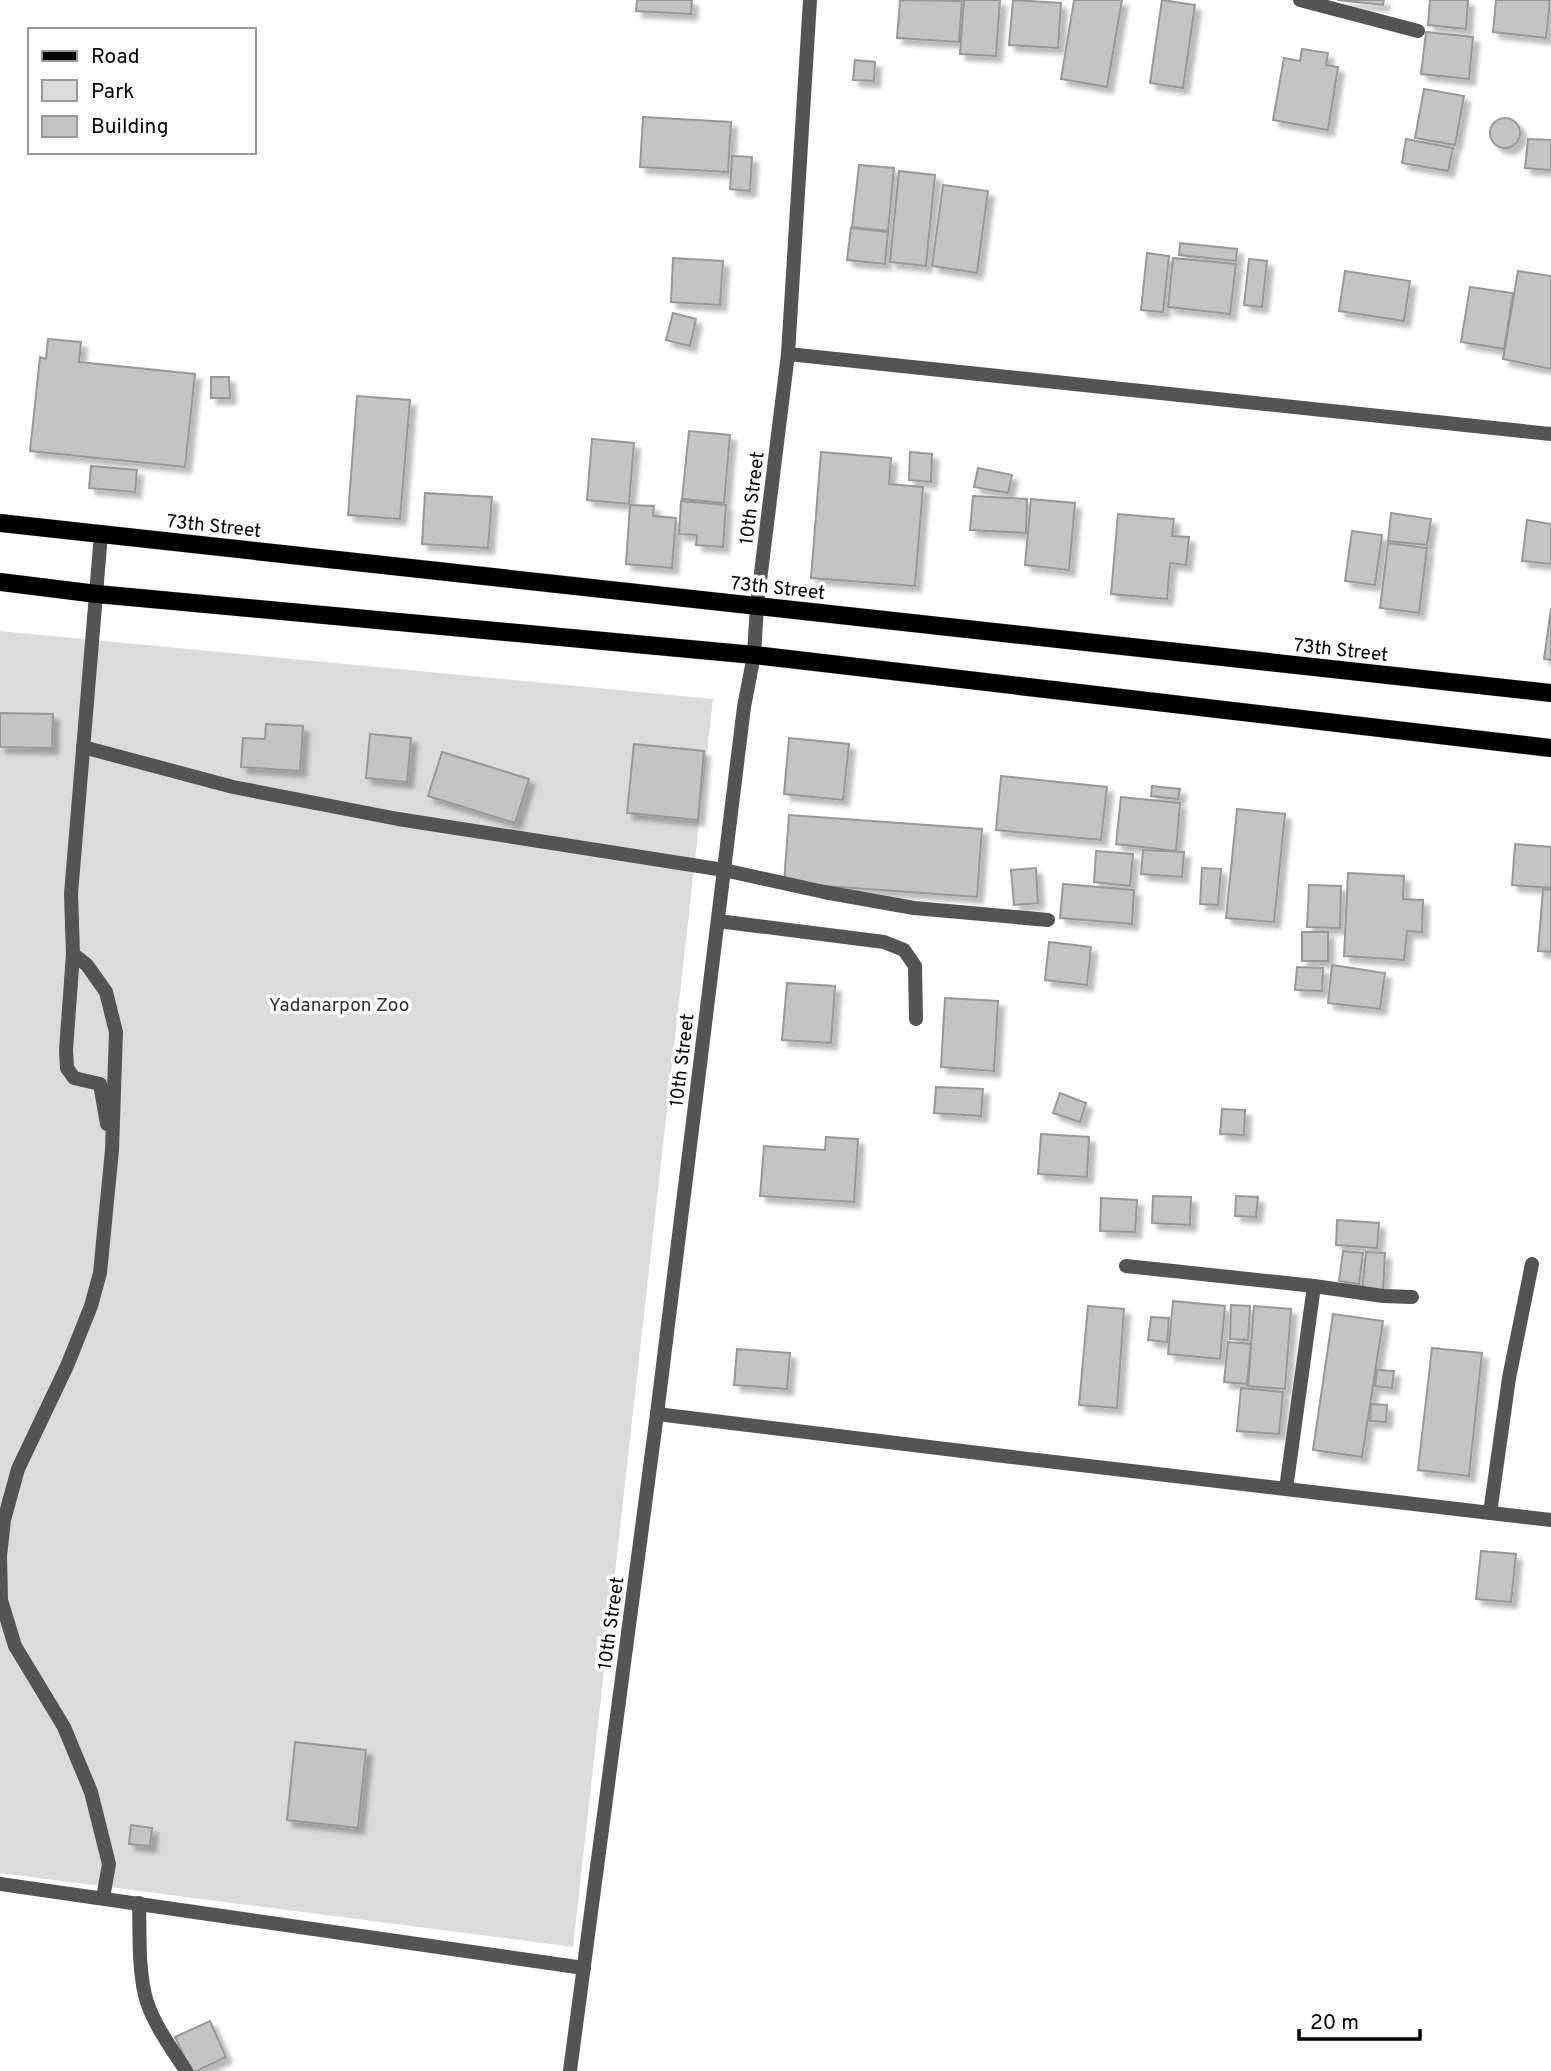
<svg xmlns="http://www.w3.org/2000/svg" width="1551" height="2071" viewBox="0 0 1551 2071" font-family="Overpass,sans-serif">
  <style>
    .green { fill: #dbdbdb }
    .building { fill: #c4c4c4; stroke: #989898; stroke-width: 2; filter: url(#shadow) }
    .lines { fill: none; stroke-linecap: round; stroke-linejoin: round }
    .primary-casing { stroke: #dbdbdb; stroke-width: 19 }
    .service { stroke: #545454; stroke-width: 14 }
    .minor { stroke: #545454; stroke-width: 14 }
    .primary { stroke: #000; stroke-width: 18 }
    .labels { text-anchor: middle; stroke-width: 7; stroke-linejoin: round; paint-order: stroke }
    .street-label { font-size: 19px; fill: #000; stroke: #fff }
    .park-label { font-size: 19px; fill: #323232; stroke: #fff }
  </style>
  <defs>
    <filter id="shadow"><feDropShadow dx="6" dy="6" stdDeviation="2" flood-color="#0004"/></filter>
  </defs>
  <rect width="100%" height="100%" fill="#fff"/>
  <polygon class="green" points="0,631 713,699 573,1947 0,1873"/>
  <g class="building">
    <polygon points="637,0 692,0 691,14 636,11"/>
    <polygon points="900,0 962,1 959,42 897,38"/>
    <polygon points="964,0 1000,0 996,56 960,54"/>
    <polygon points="1013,0 1061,3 1058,48 1009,45"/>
    <polygon points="1074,0 1122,0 1107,87 1061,79"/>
    <polygon points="1162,0 1195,5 1183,88 1150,83"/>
    <polygon points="1337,0 1384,0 1383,5"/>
    <polygon points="1430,0 1468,0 1466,29 1428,25"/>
    <polygon points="1496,0 1550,0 1546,38 1493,32"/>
    <polygon points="1426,32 1473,37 1469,79 1421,74"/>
    <polygon points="1302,49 1328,53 1326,65 1338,67 1328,130 1273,120 1284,58 1300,61"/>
    <polygon points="855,60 875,62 874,81 853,80"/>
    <polygon points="1424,89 1464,96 1455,145 1415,138"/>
    <polygon points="643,117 731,122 728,172 640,167"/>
    <circle cx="1505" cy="133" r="15"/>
    <polygon points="1406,139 1453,148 1448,171 1402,163"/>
    <polygon points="1528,139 1551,140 1551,170 1525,168"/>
    <polygon points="732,156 752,157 750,191 730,189"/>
    <polygon points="859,165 894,168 888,231 852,227"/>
    <polygon points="899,171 935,175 926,266 890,262"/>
    <polygon points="943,185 988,191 977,273 932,266"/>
    <polygon points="851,228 888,232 885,264 847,260"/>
    <polygon points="1180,243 1237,249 1236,261 1179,255"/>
    <polygon points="1147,253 1169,256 1163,312 1141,310"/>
    <polygon points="673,258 723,261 720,305 671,302"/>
    <polygon points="1173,258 1236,264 1230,314 1168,307"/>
    <polygon points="1249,259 1267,261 1262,307 1244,305"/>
    <polygon points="1345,271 1410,281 1404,321 1339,311"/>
    <polygon points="1518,271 1551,276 1551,369 1503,359"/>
    <polygon points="1470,287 1513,293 1504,349 1461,342"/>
    <polygon points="673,313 696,319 690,346 666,340"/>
    <polygon points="48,339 81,342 79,362 195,374 185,467 30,451 40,357 46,359"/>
    <polygon points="211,377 229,377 230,398 211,398"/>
    <polygon points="357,396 410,400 400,519 348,515"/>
    <polygon points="689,431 730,435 724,503 682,499"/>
    <polygon points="592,439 634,443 629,504 587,500"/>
    <polygon points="821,452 891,458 889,484 923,487 915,586 811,578"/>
    <polygon points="910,452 932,454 931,482 909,480"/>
    <polygon points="91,466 137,470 135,492 89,488"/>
    <polygon points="978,468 1012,475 1008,493 974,487"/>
    <polygon points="425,493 492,497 488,548 422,544"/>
    <polygon points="973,496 1027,499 1026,533 970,530"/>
    <polygon points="1031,499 1075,503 1069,570 1025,565"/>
    <polygon points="681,501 726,505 723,547 696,545 697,535 679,534"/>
    <polygon points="630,505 654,506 653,516 676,518 672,568 626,564"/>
    <polygon points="1391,513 1431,519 1427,545 1388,541"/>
    <polygon points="1118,514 1174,519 1172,536 1189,537 1186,565 1170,563 1167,599 1111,594"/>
    <polygon points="1527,520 1551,524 1551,564 1522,561"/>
    <polygon points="1352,531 1382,535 1375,585 1345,581"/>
    <polygon points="1388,543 1427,548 1419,613 1380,608"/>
    <polygon points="1551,609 1551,660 1544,659"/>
    <polygon points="0,713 53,714 52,748 0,747"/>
    <polygon points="266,724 303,726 300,771 241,767 243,738 265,739"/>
    <polygon points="370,734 411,738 407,782 366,778"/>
    <polygon points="789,738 849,744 843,800 784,794"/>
    <polygon points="634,744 704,751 698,820 627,813"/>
    <polygon points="442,752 529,779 515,823 428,796"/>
    <polygon points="1001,776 1107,787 1101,840 996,830"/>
    <polygon points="1152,786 1180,789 1178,799 1151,796"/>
    <polygon points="1121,797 1180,803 1176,851 1116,844"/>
    <polygon points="1237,809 1285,814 1274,922 1226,918"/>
    <polygon points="789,815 982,829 977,897 784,883"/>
    <polygon points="1515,844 1551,847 1551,888 1512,885"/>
    <polygon points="1143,850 1184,852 1182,877 1141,874"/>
    <polygon points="1096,851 1133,854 1130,886 1094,882"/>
    <polygon points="1036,868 1038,903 1014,905 1011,870"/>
    <polygon points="1202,868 1221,869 1218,905 1200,904"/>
    <polygon points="1348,873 1404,876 1403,899 1423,900 1422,932 1407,931 1404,960 1344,956"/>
    <polygon points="1063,884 1134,890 1132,924 1060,918"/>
    <polygon points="1309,885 1341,886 1340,928 1307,927"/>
    <polygon points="1543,889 1551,890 1551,952 1538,951"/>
    <rect x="1302" y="932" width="26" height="29"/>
    <polygon points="1049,942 1091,947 1087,985 1045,980"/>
    <polygon points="1332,965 1385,973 1380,1009 1328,1003"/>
    <polygon points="1297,967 1323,968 1322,991 1295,990"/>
    <polygon points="787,983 835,986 831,1043 782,1040"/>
    <polygon points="945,998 998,1001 994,1071 941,1067"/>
    <polygon points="936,1087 983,1089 981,1116 934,1113"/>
    <polygon points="1060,1093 1086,1103 1080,1122 1053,1113"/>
    <polygon points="1222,1109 1245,1110 1244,1135 1220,1134"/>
    <polygon points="1041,1134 1089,1137 1087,1177 1038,1174"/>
    <polygon points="826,1137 858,1139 854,1202 760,1196 764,1146 825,1150"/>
    <polygon points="1153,1196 1191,1197 1190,1225 1152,1223"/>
    <polygon points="1236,1196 1258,1197 1256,1217 1235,1216"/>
    <polygon points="1101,1198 1137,1200 1135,1232 1100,1231"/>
    <polygon points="1337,1220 1379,1223 1377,1248 1336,1245"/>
    <polygon points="1343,1251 1363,1253 1359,1284 1339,1281"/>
    <polygon points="1366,1252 1385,1253 1383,1293 1362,1292"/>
    <polygon points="1173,1301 1225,1306 1220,1359 1168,1354"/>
    <polygon points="1231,1305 1250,1306 1248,1340 1230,1339"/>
    <polygon points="1088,1306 1124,1309 1117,1408 1079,1405"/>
    <polygon points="1254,1306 1291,1309 1285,1389 1248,1386"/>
    <polygon points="1333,1314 1383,1321 1362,1457 1313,1450"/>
    <polygon points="1151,1317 1169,1318 1167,1342 1148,1340"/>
    <polygon points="1228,1342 1251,1344 1247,1384 1224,1382"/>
    <polygon points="1432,1348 1482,1353 1469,1476 1418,1470"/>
    <polygon points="737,1349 790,1353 787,1389 734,1385"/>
    <polygon points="1377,1370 1394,1371 1392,1388 1375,1386"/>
    <polygon points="1241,1388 1283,1392 1279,1434 1237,1431"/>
    <polygon points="1371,1404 1387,1405 1386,1422 1370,1421"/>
    <polygon points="1481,1551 1516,1554 1511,1602 1476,1599"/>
    <polygon points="295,1742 366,1750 358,1828 287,1820"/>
    <polygon points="131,1825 152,1828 150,1846 129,1844"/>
    <polygon points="210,2021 226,2057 197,2071 191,2071 175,2037"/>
  </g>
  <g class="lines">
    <g class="primary-casing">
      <g id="primary">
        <polyline points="0,523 1551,693"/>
        <polyline points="0,582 97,594 754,655 1551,748"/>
      </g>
    </g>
    <g class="service">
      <polyline points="1490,1513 1509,1378 1532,1264"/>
      <path d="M139,1903C140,1934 138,1965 145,1995C151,2021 172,2049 186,2071"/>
    </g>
    <g class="minor">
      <polyline points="1300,0 1418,31"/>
      <polyline points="788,354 1551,434"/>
      <polyline points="101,534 71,894 73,954 87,965 106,992 116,1032 112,1150 100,1273 91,1306 67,1366 18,1469 4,1520 0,1556 1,1600 15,1646 64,1727 91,1792 109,1864 103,1898"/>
      <polyline points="83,747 233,787 398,819 724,870 824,892 914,908 1048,920"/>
      <polyline points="718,921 884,942 904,950 915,966 916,1019"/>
      <polyline points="73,954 66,1050 67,1068 74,1078 100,1084 107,1124"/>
      <polyline points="1126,1266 1314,1286 1383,1296 1412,1297"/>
      <polyline points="657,1414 1012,1457 1551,1520"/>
      <polyline points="1286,1489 1314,1286"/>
      <polyline points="0,1884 584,1968"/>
      <polyline points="570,2071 657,1414 744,707 754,655 757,605 788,354 810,0"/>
    </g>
    <use href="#primary" class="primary"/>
  </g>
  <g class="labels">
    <g class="street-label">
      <text transform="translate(751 498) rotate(-83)" y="7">10th Street</text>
      <text transform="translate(214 525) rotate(6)" y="7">73th Street</text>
      <text transform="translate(778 587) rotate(6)" y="7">73th Street</text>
      <text transform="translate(1341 649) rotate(6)" y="7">73th Street</text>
      <text transform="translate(681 1060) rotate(-83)" y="7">10th Street</text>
      <text transform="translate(610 1623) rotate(-82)" y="7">10th Street</text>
    </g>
    <g class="park-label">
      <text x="339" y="1011">Yadanarpon Zoo</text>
    </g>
  </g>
  <rect x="28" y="28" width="228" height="126" fill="#ffffff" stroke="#999999" stroke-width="2"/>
  <rect x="42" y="51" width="35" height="10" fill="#000000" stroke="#999999" stroke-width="2"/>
  <text x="91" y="63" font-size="21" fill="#000000">Road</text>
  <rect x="42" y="80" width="35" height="21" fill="#dbdbdb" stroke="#999999" stroke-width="2"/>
  <text x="91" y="98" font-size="21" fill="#000000">Park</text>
  <rect x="42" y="116" width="35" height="21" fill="#c4c4c4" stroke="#999999" stroke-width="2"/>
  <text x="91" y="133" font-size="21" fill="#000000">Building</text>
  <path d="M1299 2029v10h121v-10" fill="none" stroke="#000000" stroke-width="3.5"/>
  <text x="1310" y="2029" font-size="21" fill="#000000" stroke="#ffffff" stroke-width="5" paint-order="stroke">20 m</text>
</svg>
